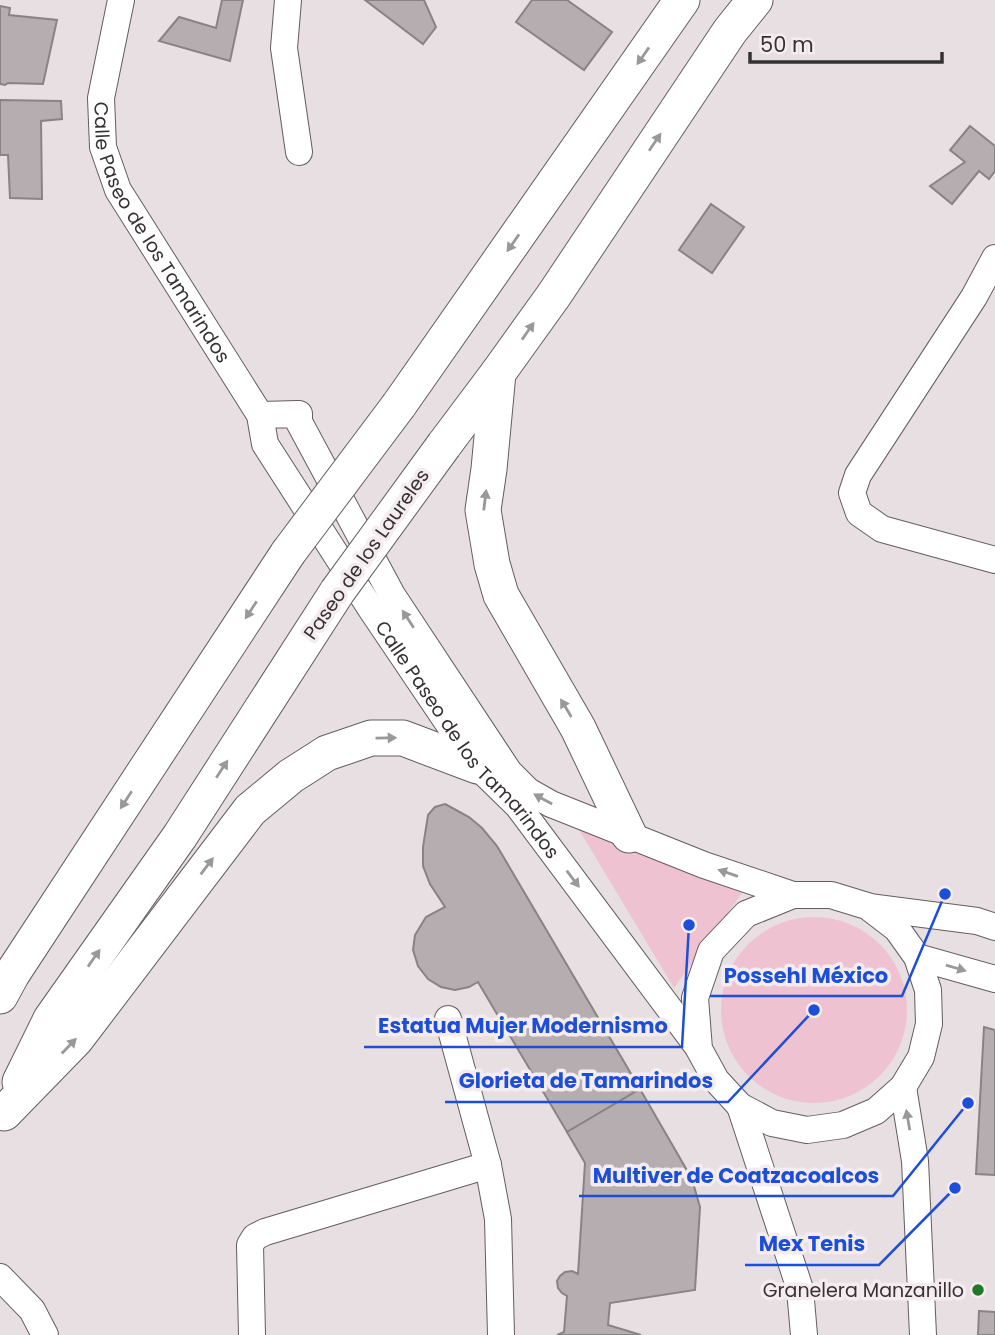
<svg xmlns="http://www.w3.org/2000/svg" width="995" height="1335" viewBox="0 0 995 1335" font-family="Poppins,sans-serif">
  <style>
    .green { fill: #efc2d2 }
    .building { fill: #b5adb0; stroke: #8a8285; stroke-width: 2 }
    .lines { fill: none; stroke-linecap: round; stroke-linejoin: round }
    .minor-casing { stroke: #645d5f; stroke-width: 28 }
    .major-casing { stroke: #645d5f; stroke-width: 37 }
    .minor { stroke: #fff; stroke-width: 26 }
    .major { stroke: #fff; stroke-width: 35 }
    .major-bridge-casing { stroke: #645d5f; stroke-width: 37; stroke-linecap: butt }
    .major-bridge { stroke: #fff; stroke-width: 35 }
    .oneway { fill: #9a9899 }
    .poi-dot { fill: #1f7927; stroke: #f5ecef; stroke-width: 2.5 }
    .labels { text-anchor: middle; stroke-width: 7; stroke-linejoin: round; paint-order: stroke }
    .street-label { font-size: 19px; fill: #363233; stroke: #f5ecef }
    .poi-label { font-size: 19px; fill: #363233; stroke: #f5ecef; text-anchor: end }
    .leader { fill: none; stroke: #1d4ed8; stroke-width: 2.5 }
    .callout-dot { fill: #1d4ed8; stroke: #f5ecef; stroke-width: 2.5 }
    .callout-label { font-size: 21px; text-anchor: middle; font-weight: bold; fill: #1d4ed8; stroke: #f5ecef; stroke-width: 7; stroke-linejoin: round; paint-order: stroke }
  </style>
  <rect width="100%" height="100%" fill="#e7dfe2"/>
  <g class="green">
    <polygon points="572,818 742,893 674,988"/>
    <circle cx="814" cy="1010" r="93"/>
  </g>
  <g class="building">
    <polygon points="222,0 243,0 230,61 159,41 179,17 216,28"/>
    <polygon points="365,0 424,0 436,27 423,44"/>
    <polygon points="532,0 567,0 612,32 584,70 516,22"/>
    <polygon points="0,6 10,8 9,15 57,20 43,84 8,83 5,85 0,84"/>
    <polygon points="0,100 61,101 62,119 41,121 42,199 10,198 8,155 0,155"/>
    <polygon points="970,126 995,146 995,171 989,179 979,171 952,204 930,186 965,162 950,150"/>
    <polygon points="711,204 744,227 712,273 679,250"/>
    <polygon points="445,804 469,817 482,828 497,846 640,1089 567,1132 478,982 469,987 455,990 441,987 428,979 418,966 413,950 415,935 426,917 445,907 430,884 423,866 423,847 428,815 435,807"/>
    <polygon points="984,1027 995,1030 995,1175 976,1174"/>
    <polygon points="640,1089 692,1179 700,1207 695,1290 610,1303 608,1325 641,1335 557,1335 564,1332 567,1296 562,1293 558,1288 557,1281 560,1276 565,1272 572,1271 578,1274 585,1163 567,1132"/>
    <polygon points="979,1311 995,1312 995,1335 978,1335"/>
  </g>
  <g class="lines">
    <g class="minor-casing">
      <g id="minor">
        <path id="s1" d="M121,0L101,98L103,147L118,190L260,415L265,444L371,609L477,766L518,806L698,1047"/>
        <polyline points="288,0 284,48 299,152"/>
        <polyline points="995,258 974,297 858,475 852,493 859,513 882,529 995,560"/>
        <polyline points="260,415 299,414 299,422 392,595 509,772 528,791 551,804 704,865 793,895 831,895 867,906 897,929 917,957 928,990 929,1024 921,1057 903,1087 876,1111 843,1125 807,1130 772,1123 740,1106 716,1080 699,1049 695,998 711,951 746,914 793,895"/>
        <polyline points="869,907 977,921 995,927"/>
        <polyline points="917,957 995,979"/>
        <polyline points="448,1019 488,1165 498,1219 501,1335"/>
        <polyline points="903,1087 915,1161 923,1335"/>
        <polyline points="740,1106 800,1289 804,1335"/>
        <polyline points="0,1277 32,1310 45,1335"/>
        <polyline points="252,1335 250,1245 255,1237 265,1232 488,1165"/>
      </g>
    </g>
    <g class="major-casing">
      <g id="major">
        <polyline points="498,373 489,469 483,510 492,564 501,595 578,728 629,835"/>
        <polyline points="399,405 682,0"/>
        <polyline points="444,445 498,373 554,295 730,31 755,0"/>
        <polyline points="0,996 12,974 288,553"/>
        <polyline points="20,1082 51,1019 180,836 337,592"/>
        <polyline points="4,1113 76,1039 250,810 291,776 327,753 371,738 403,738 477,766"/>
      </g>
    </g>
    <use href="#minor" class="minor"/>
    <use href="#major" class="major"/>
    <g class="major-bridge-casing">
      <g id="major-bridge">
        <polyline points="288,553 399,405"/>
        <polyline points="337,592 444,445"/>
      </g>
    </g>
    <use href="#major-bridge" class="major-bridge"/>
  </g>
  <defs><path id="oneway-solid" d="M-6-.8H1V-3.2L6.5 0L1 3.2V.8H-6Z" transform="scale(1.75)"/></defs>
  <g class="oneway">
    <use href="#oneway-solid" transform="translate(643 56) rotate(125)"/>
    <use href="#oneway-solid" transform="translate(655 142) rotate(-56)"/>
    <use href="#oneway-solid" transform="translate(513 243) rotate(125)"/>
    <use href="#oneway-solid" transform="translate(528 331) rotate(-55)"/>
    <use href="#oneway-solid" transform="translate(485 500) rotate(-83)"/>
    <use href="#oneway-solid" transform="translate(251 610) rotate(123)"/>
    <use href="#oneway-solid" transform="translate(408 619) rotate(-123)"/>
    <use href="#oneway-solid" transform="translate(566 708) rotate(-121)"/>
    <use href="#oneway-solid" transform="translate(386 738) rotate(-1)"/>
    <use href="#oneway-solid" transform="translate(222 769) rotate(-57)"/>
    <use href="#oneway-solid" transform="translate(543 799) rotate(-151)"/>
    <use href="#oneway-solid" transform="translate(126 800) rotate(123)"/>
    <use href="#oneway-solid" transform="translate(207 866) rotate(-53)"/>
    <use href="#oneway-solid" transform="translate(728 873) rotate(-161)"/>
    <use href="#oneway-solid" transform="translate(573 879) rotate(53)"/>
    <use href="#oneway-solid" transform="translate(94 958) rotate(-55)"/>
    <use href="#oneway-solid" transform="translate(956 968) rotate(16)"/>
    <use href="#oneway-solid" transform="translate(69 1046) rotate(-46)"/>
    <use href="#oneway-solid" transform="translate(908 1120) rotate(-100)"/>
  </g>
  <circle class="poi-dot" cx="978" cy="1290" r="7"/>
  <g class="labels">
    <g class="street-label">
      <text dy="7" stroke="none"><textPath href="#s1" startOffset="250">Calle Paseo de los Tamarindos</textPath></text>
      <text transform="translate(366 554) rotate(-55)" y="7">Paseo de los Laureles</text>
      <text dy="7" stroke="none"><textPath href="#s1" startOffset="849">Calle Paseo de los Tamarindos</textPath></text>
    </g>
    <g class="poi-label">
      <text x="964" y="1297">Granelera Manzanillo</text>
    </g>
  </g>
  <path class="leader" d="M945 894L902 996H710M689 925L682 1047H364M814 1010L728 1102H445M968 1103L893 1196H579M955 1188L879 1265H745"/>
  <g class="callout-dot">
    <circle cx="945" cy="894" r="7"/>
    <circle cx="689" cy="925" r="7"/>
    <circle cx="814" cy="1010" r="7"/>
    <circle cx="968" cy="1103" r="7"/>
    <circle cx="955" cy="1188" r="7"/>
  </g>
  <g class="callout-label">
    <text x="806" y="983">Possehl México</text>
    <text x="523" y="1033">Estatua Mujer Modernismo</text>
    <text x="586" y="1088">Glorieta de Tamarindos</text>
    <text x="736" y="1183">Multiver de Coatzacoalcos</text>
    <text x="812" y="1251">Mex Tenis</text>
  </g>
  <path d="M750 52v10h192v-10" fill="none" stroke="#363233" stroke-width="3.5"/>
  <text x="760" y="52" font-size="21" fill="#363233" stroke="#f5ecef" stroke-width="5" paint-order="stroke">50 m</text>
</svg>
